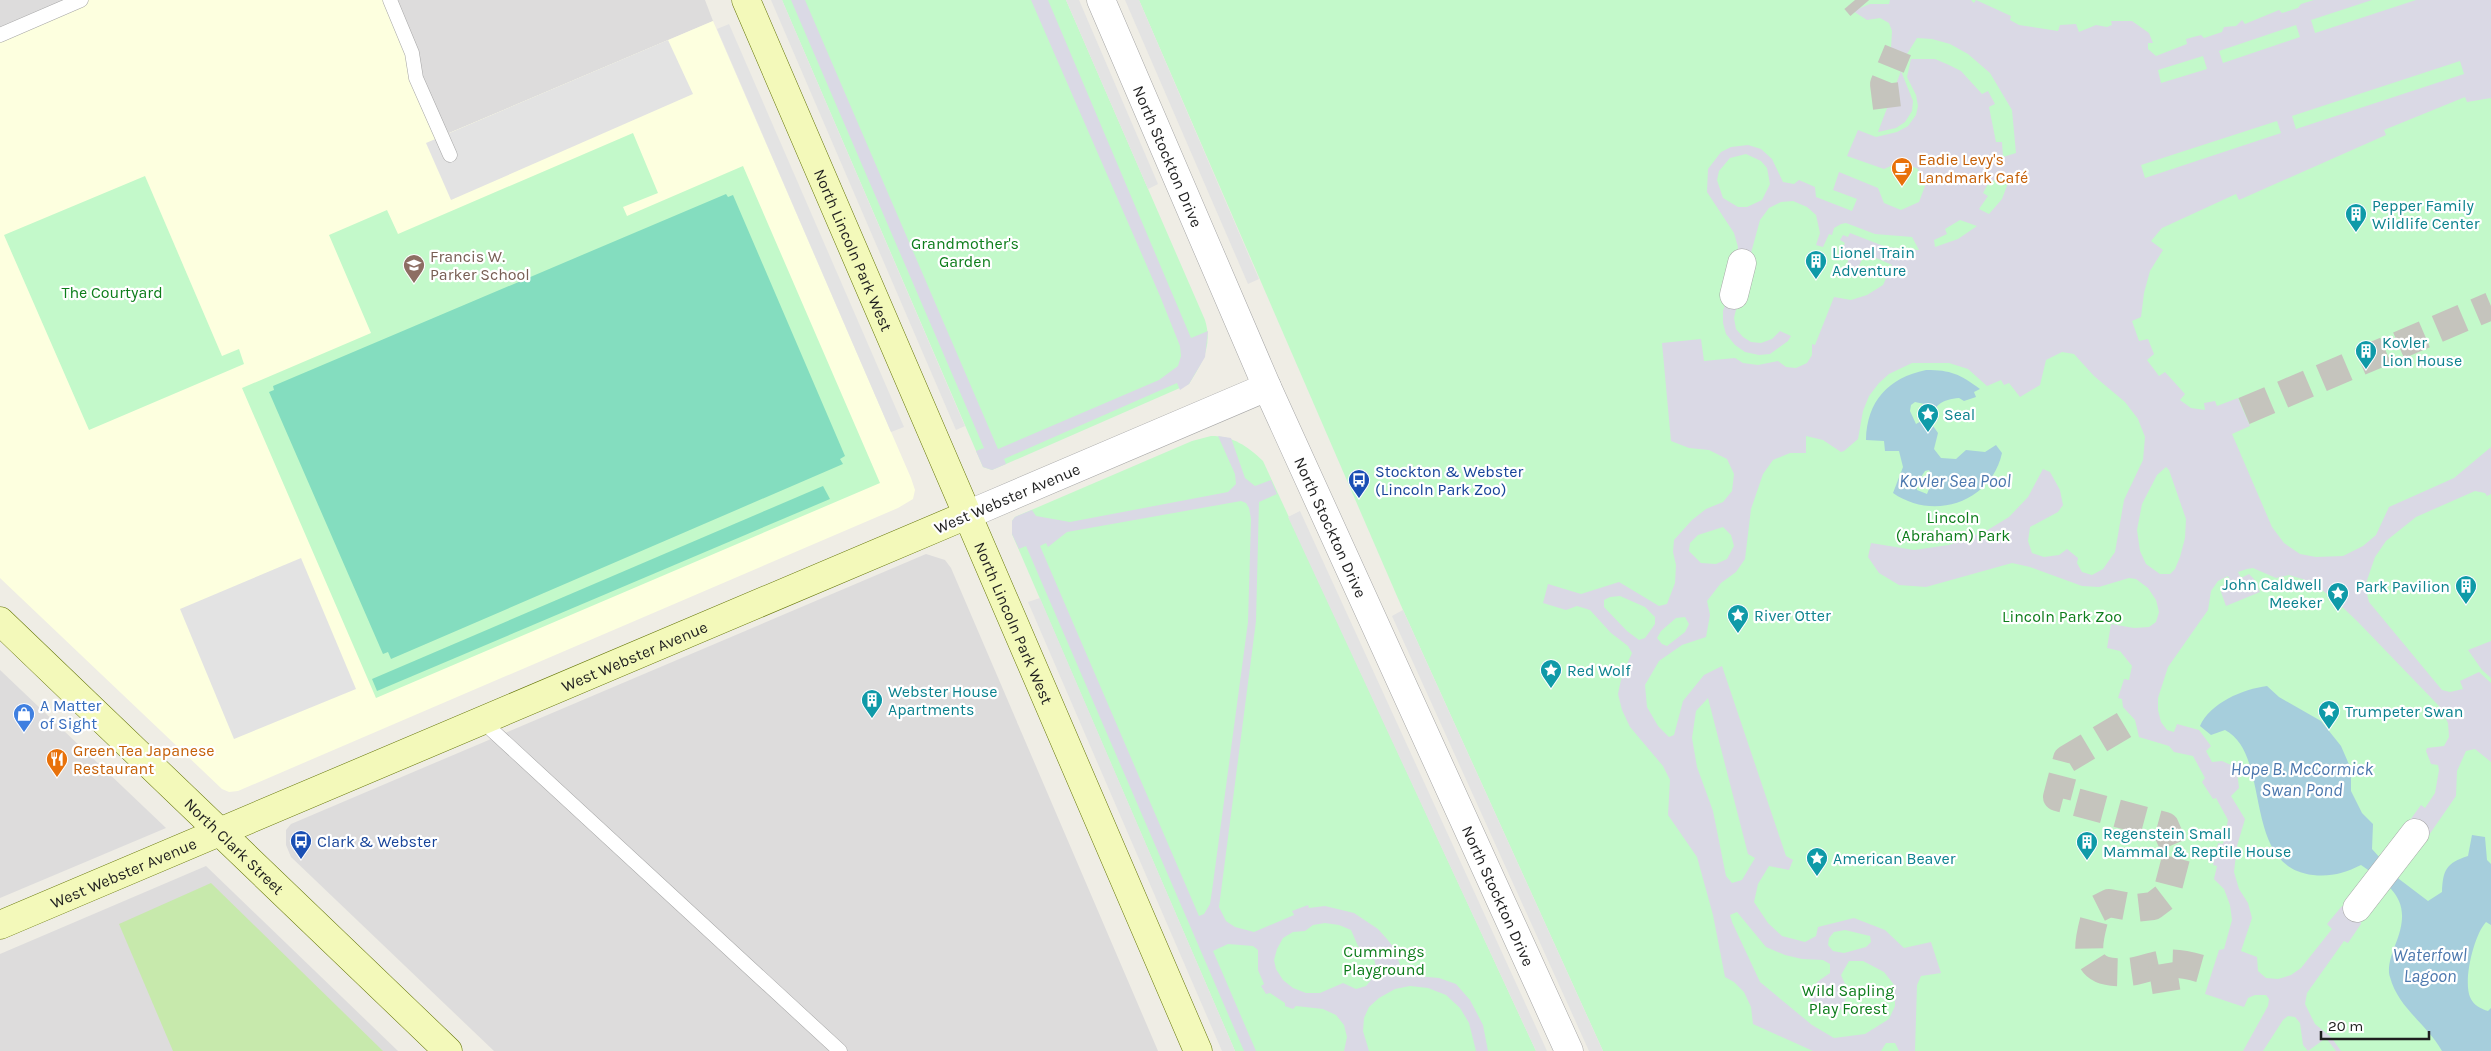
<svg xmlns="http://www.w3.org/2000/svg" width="2491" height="1051" viewBox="0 0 2491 1051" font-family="Karla,sans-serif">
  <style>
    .residential { fill: #dddcdc }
    .education { fill: #fdffdf }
    .grass { fill: #c7e9ac }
    .park { fill: #c3f9ca }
    .pitch { fill: #84ddbf }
    .parking { fill: #e3e3e3 }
    .plaza { fill: #dad9e5; fill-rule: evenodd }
    .water { fill: #a6cedc; fill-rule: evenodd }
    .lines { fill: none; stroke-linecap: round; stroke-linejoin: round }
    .street-tunnel { stroke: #c5c4bd; stroke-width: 28; stroke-dasharray: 28 14; stroke-linecap: butt }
    .lane-casing { stroke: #a6a6a6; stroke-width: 15 }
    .street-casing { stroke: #a6a6a6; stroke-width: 29 }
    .secondary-casing { stroke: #647506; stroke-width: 29 }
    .lane { stroke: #fff; stroke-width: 14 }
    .street { stroke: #fff; stroke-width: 28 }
    .secondary { stroke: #f3f9ba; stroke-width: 28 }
    .labels { text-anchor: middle; stroke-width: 4.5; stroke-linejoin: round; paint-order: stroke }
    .street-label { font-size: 16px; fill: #1f1f1f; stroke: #fff }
    .food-label { font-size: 16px; fill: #c56008; stroke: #fff; text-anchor: start }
    .culture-label { font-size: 16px; fill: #0d838f; stroke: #fff; text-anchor: start }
    .park-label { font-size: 16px; fill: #0d7d1b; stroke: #fff }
    .education-label { font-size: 16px; fill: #785e54; stroke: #fff; text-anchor: start }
    .transit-label { font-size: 16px; fill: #164399; stroke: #fff; text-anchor: start }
    .shop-label { font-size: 16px; fill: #366cbe; stroke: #fff; text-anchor: start }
    .water-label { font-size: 18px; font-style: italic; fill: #4c78ae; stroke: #fff }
  </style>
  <rect width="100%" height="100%" fill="#efede5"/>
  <g class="residential">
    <polygon points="0,0 81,0 0,35"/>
    <polygon points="390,0 705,0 713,21 442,136"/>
    <polygon points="926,554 945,560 951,568 1158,1051 494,1051 291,857 286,845 286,830 291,824"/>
    <polygon points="0,670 166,828 0,898"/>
    <polygon points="206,866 398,1051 0,1051 0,954"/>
  </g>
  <polygon class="education" points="81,0 390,0 442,136 713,21 911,478 915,490 913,499 898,508 238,791 229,792 222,789 0,578 0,35"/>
  <polygon class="grass" points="211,883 383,1051 173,1051 119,924"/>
  <g class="park">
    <path d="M782,0H1066L1205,320C1213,346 1202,363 1189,384L1006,464L992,470L983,467Z"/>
    <polygon points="1139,0 2491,0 2491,1051 1603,1051 1403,610"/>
    <polygon points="633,133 658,193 623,207 627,216 743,166 880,483 376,698 242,388 371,333 329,235 387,210 398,234"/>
    <polygon points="145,176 222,356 239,349 244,364 89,430 4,235"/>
    <path d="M1211,436C1233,436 1247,446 1263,461L1536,1051H1235L1012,534V521L1015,517L1192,441Z"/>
  </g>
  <g class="pitch">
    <polygon points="726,194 728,197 733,195 845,456 840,459 843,464 391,659 388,652 383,654 269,392 274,390 273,386"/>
    <polygon points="823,486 830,499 377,691 372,679"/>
  </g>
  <g class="parking">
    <polygon points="771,0 782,0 965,426 956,430"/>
    <polygon points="1066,0 1079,0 1158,184 1148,189"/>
    <polygon points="1125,0 1139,0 1259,279 1248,284"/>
    <polygon points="729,24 904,427 891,432 717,29"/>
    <polygon points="668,40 693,94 451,200 426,143"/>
    <polygon points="1300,511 1547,1051 1536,1051 1288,517"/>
    <polygon points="301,558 356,689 234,739 180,609"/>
    <polygon points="1040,598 1235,1051 1222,1051 1028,602"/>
    <polygon points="1403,610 1603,1051 1589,1051 1392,616"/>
  </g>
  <g class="plaza">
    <polygon points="791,0 805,0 998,449 1159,380 1178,366 1181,356 1180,346 1160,296 1031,0 1048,0 1191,338 1208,331 1205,357 1189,384 1180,390 1177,383 1004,459 1006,464 992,470 983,467 976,451 984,448"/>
    <path d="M1890,0H1971L1974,3L1976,0L2011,16L2010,20L2019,25L2058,31L2060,25L2076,24L2079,32L2096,25L2107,27L2112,25L2111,21H2132L2149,33L2153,43H2148V49L2156,56L2187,44L2186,39L2201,35L2204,38L2222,32L2224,27L2236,26L2242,20L2245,24L2279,10L2282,13L2298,8L2301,4L2314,0H2372L2311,20L2315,33L2416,0H2491V98L2467,102L2465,97L2384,130L2386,135L2239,200L2236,194L2162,228L2151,241L2163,250L2150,271L2144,293L2141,317L2132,321L2139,341L2148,339L2154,354L2147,360L2159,376L2165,372L2185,394L2180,400L2191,408L2205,410L2204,403L2215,401L2217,406L2238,398L2250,426L2232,434L2272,527L2284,543L2300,554L2316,557L2343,556L2363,546L2376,535L2389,507L2454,478L2491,447V494L2487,496L2485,493L2475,491L2416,517L2386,541L2375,557L2365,586L2369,602L2442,690L2450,692L2463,689L2460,681L2479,672L2491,683V762L2475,749L2466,751L2457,771L2456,796L2429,835L2410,820L2421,805L2425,808L2435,793L2439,770L2438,765L2431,764L2426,751L2427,748L2444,746L2449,737L2448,723L2439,706L2358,622L2333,598L2309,581L2289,575L2276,578L2253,568L2247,569L2238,572L2241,578L2249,574L2254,579L2260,592L2226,606L2221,592L2222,586L2231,582L2228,576L2218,581L2211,591L2208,610L2168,667L2158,698V710L2161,722L2167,730L2174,732L2177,724L2199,730L2211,746L2206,751L2212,762L2222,761L2231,765L2237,771L2239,788L2231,796L2245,819L2237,846L2234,872L2239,889L2248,903L2252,918L2241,951L2257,957L2258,971L2266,978L2278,979L2291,975L2301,968L2332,929L2327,924L2342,906L2360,918L2361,924L2348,943L2344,941L2307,993L2305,1004L2315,1024L2331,1037L2341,1051H2336L2326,1038L2308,1051L2303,1045L2300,1023L2295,1017L2288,1016L2283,1020L2263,1051H2243L2268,1006L2269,999L2266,995H2255L2248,998L2244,1007L2205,994L2219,950L2224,949L2232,920L2230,905L2224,889L2214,879L2217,866L2213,865L2218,843L2223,844L2228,820L2216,798L2213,799L2202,782L2205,778L2193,756L2174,752L2169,746L2139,737L2135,720L2123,707L2122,699L2118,698L2124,679L2129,680L2132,666L2120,651L2107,648L2111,624L2134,628L2149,627L2156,622L2159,612L2156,600L2148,588L2136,579L2129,578L2099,587L2082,586L2030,567L2012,563L1926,587L1899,585L1879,573L1868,557L1871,543L1914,550L1949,545L1986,531L2009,517L2028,497L2043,469L2050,472L2060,490L2063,505L2058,512L2030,527L2028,541L2032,553L2044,557L2059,555L2067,549L2078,558L2077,563L2082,572L2092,575L2103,569L2115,552L2124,500L2143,460L2145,437L2138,419L2125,402L2094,376L2074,354L2062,352L2046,360L2040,385L2020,397L2009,383L2004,385L2001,380L1987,386L1968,369L1949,363H1912L1889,374L1879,383L1869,396L1863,411L1858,439L1844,451L1841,452L1823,440L1806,436V453H1790L1773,460L1763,474L1751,509L1745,559L1736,572L1721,583L1707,601L1710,615L1706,637L1682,645L1659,661L1645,685L1647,707L1658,726L1669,737L1674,735L1683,701L1704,675L1722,666L1786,856L1793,860L1789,870L1769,866L1758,884L1754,902L1768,923L1782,936L1805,942L1816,936L1818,927L1854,918L1885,930L1904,948L1931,942L1941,973L1921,976L1917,985L1915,1051H1899L1895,1043H1886L1881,1051H1813L1753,1024L1751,1007L1744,992L1734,982L1725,977L1713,915L1697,857L1668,815L1670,780L1663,766L1630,727L1622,710L1618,694L1622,675L1632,653L1628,646L1611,633L1590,610L1577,606L1566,610L1543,603L1548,584L1581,594L1619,582L1659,606L1667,604L1675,583L1676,565L1673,552L1674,540L1692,520L1706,509L1723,502L1732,491L1734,474L1727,459L1709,450L1689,448L1671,441L1662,343L1701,339L1704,361L1735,358L1743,363L1758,365L1778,361L1786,367L1796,368L1807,363L1812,355V344L1815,345L1834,297L1851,300L1867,295L1883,285L1892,265L1865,253L1858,268L1847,264L1849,258L1840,254L1845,243L1840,240L1843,235L1848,237L1850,233L1886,247L1919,250L1912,237L1875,234L1846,223L1841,224L1834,228L1832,235L1829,234L1823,247L1816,245L1820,233L1816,215L1807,207L1793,201L1781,202L1769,208L1760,220L1748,264L1736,261L1738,247L1734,233L1707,192L1708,169L1721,152L1731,147L1748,145L1761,149L1772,159L1783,182L1794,184L1799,180L1815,187L1816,197L1852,211L1857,199L1833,190L1839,172L1878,188L1884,203L1901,210L1919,202L1925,186L1918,169L1902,161L1884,169L1847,156L1858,130L1876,137L1897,132L1908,126L1916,115L1918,106L1916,95L1907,77L1911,59H1935L1949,65L1961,71L1982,94L1988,91L1995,104L1989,107L1996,142H2002L2003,157L2016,153L2012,110L1990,73L1968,54L1950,44L1932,39L1917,38L1907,54L1891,48L1892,31L1889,23L1880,18L1867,20L1853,11L1870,4H1889ZM2296,25L2300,37L2223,63L2219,51ZM2203,56L2207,69L2161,83L2158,70ZM2460,61L2464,74L2296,129L2292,116ZM2277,121L2281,133L2145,178L2141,165ZM1746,154L1761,161L1767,168L1770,184L1762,200L1747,207H1738L1723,198L1717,180L1719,171L1730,158ZM2011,175L2002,199L1989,214L1979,209L1988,196L1983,193L1989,182ZM1960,220L1977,226L1958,239L1935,247L1934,240L1947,234L1945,229ZM2166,467L2169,470L2186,519L2185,538L2180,557L2175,569L2170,574H2160L2146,564L2140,551L2137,530L2142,504L2157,475ZM1723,527L1731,535L1734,546L1727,559L1716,564L1701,563L1689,551L1690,543L1698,535ZM1620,596L1645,607L1655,617V624L1645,638L1639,640L1627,631L1604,607V600L1610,597ZM1685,617L1689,624L1685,632L1667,646L1662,644L1657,638L1661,631L1676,618ZM1708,698L1748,854L1755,858L1742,880L1732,883L1726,876L1713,811L1697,767L1692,738L1696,711ZM1737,912L1766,947L1785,955L1802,959L1823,960L1830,964V973L1817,982L1810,998L1817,1012L1831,1017L1843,1008L1848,991L1841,975L1849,961H1863L1884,972L1895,986V1006L1889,1019L1865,1034L1834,1038L1812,1025L1760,982L1732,922L1730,915ZM1845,930L1870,936L1871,942L1866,947L1844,953L1833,951L1828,945L1829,938L1834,932Z"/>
    <polygon points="1901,71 1913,101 1912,111 1905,122 1896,128 1878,132"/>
    <polygon points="1729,293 1739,297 1734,318 1736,329 1743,337 1751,342 1761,343 1772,339 1780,331 1791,336 1788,341 1770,354 1759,355 1745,352 1735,345 1726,334 1723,323 1723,311"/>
    <path d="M1218,436L1231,438L1245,478L1255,486L1271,480L1277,494L1259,502L1256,621L1219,907L1226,921L1235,927L1254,932L1294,915L1292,911L1308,905L1309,908L1325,906L1354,913L1378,929L1387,939L1394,948L1402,971L1406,975L1439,978L1456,984L1470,1000L1483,1025L1488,1051H1476L1469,1023L1460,1008L1446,995L1428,988L1410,986L1395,989L1379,998L1369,1007L1364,1018L1363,1031L1369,1051H1344L1347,1037L1344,1025L1336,1015L1323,1009L1296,1006L1293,1009L1285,1006V1003L1270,993L1266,994L1261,986L1264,984L1258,970V950L1253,946L1228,944L1213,951L1256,1051H1244L1026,546L1019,549L1012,534V521L1015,517L1032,510L1036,516L1070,522L1228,492L1236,484L1235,474ZM1241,501L1246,503L1249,508L1251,519L1248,622L1212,891L1210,904L1204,914L1199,916L1040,546L1046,543L1048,547L1067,532ZM1325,923L1339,925L1351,930L1358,946L1374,958L1377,973L1366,986L1356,989L1343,983L1320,993H1306L1293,988L1283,980L1276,969L1274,960L1277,949L1283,938L1293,932L1305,931L1313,925Z"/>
    <polygon points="2491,641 2491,678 2482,670 2468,650"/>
  </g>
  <g class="water">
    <path d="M1926,370C1951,370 1960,374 1980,389L1974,392L1976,397L1964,401L1959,398C1943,399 1931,406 1931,423L1938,433L1934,449L1941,458L1956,459L1966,450L1985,452L1996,445L2002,453C1991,503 1933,521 1893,493L1903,467L1899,451H1885L1884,441L1866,440C1867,401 1888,378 1926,370ZM1915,402L1929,405L1927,418L1916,424L1910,411L1911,405ZM1929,470L1933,479L1927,494L1917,490V483L1925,471Z"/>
    <path d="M2267,686L2279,697L2321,721L2341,746L2351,769V791L2362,813L2373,824L2372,849L2399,879L2428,901L2442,892C2443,870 2446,863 2468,856L2472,835L2485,837L2487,860L2491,864V925L2486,922C2474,935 2463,980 2470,997C2473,1005 2481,1009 2488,1011L2491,1008V1051H2442C2427,1024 2398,1008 2390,977C2387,969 2391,956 2394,948C2413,903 2397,890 2361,865C2345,873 2331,877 2313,875C2240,867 2273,755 2225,730L2211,735L2200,726C2210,703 2243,689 2267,686Z"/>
  </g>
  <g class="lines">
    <g class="street-tunnel">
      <polyline points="1855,0 1861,7"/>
      <polyline points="1887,108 1884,84 1898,50"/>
      <polyline points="2244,411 2491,306"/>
      <path d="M2124,725L2067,759L2057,797L2165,826L2177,854L2166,896L2153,906L2135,908L2109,903L2097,909C2089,940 2076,975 2125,972C2138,972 2150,966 2163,964C2179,962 2196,967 2212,972"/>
      <polyline points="2162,964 2168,1001"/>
    </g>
    <g class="lane-casing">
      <g id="lane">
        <polyline points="390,0 412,53 416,78 450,155"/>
        <polyline points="0,35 81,0"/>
        <polyline points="481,720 840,1051"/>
      </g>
    </g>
    <g class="street-casing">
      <g id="street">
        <path id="s1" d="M1101,0L1267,387L1569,1051"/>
        <polyline points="1734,295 1742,263"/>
        <polyline points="967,515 1267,387"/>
        <polyline points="2357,908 2415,833"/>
      </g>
    </g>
    <g class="secondary-casing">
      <g id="secondary">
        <path id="s2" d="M746,0L1198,1051"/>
        <path id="s3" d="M0,621L448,1051"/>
        <path id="s4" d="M0,925L967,515"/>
      </g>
    </g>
    <use href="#lane" class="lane"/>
    <use href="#street" class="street"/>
    <use href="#secondary" class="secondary"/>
  </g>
  <defs>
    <g id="cafe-pin" transform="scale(1.125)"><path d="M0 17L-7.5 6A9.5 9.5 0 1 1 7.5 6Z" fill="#e8710a" stroke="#fff"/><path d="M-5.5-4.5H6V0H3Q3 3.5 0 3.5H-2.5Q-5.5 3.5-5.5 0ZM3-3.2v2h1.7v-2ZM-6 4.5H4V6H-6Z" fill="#fff"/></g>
    <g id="building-pin" transform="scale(1.125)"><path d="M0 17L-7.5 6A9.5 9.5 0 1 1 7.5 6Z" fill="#0f9aa8" stroke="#fff"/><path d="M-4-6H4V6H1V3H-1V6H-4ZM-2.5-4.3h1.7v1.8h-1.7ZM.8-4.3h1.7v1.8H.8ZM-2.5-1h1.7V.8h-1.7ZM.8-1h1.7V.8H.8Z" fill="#fff"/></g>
    <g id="school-pin" transform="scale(1.125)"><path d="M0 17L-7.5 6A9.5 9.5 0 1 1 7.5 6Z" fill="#8d6e63" stroke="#fff"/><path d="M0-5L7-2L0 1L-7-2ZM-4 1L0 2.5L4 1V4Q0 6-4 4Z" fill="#fff"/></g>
    <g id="sight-pin" transform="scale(1.125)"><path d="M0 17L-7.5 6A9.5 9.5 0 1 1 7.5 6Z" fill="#0f9aa8" stroke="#fff"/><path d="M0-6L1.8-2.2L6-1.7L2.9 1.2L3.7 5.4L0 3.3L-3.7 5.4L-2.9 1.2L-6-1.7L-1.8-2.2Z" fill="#fff"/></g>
    <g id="bus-pin" transform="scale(1.125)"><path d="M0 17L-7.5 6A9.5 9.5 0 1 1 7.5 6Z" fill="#1a4fb4" stroke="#fff"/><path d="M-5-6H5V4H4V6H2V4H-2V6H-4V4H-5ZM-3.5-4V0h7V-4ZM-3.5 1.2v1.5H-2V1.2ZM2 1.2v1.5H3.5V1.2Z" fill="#fff"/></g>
    <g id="shop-pin" transform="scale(1.125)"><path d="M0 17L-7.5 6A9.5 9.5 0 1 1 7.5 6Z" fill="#3f7fe0" stroke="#fff"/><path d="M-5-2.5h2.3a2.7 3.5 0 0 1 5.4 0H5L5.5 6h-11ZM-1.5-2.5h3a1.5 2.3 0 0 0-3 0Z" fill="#fff"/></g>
    <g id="restaurant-pin" transform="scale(1.125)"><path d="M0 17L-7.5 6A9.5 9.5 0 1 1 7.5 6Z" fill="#e8710a" stroke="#fff"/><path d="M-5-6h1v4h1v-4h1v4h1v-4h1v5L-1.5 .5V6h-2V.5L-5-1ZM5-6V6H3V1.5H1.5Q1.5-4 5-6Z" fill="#fff"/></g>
  </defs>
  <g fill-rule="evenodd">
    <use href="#cafe-pin" x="1902" y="168"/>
    <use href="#building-pin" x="2356" y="214"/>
    <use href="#building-pin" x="1816" y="261"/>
    <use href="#school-pin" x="414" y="265"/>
    <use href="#building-pin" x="2366" y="351"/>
    <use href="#sight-pin" x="1928" y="414"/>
    <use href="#bus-pin" x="1359" y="480"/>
    <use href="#building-pin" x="2466" y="586"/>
    <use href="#sight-pin" x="2338" y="593"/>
    <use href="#sight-pin" x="1738" y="615"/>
    <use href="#sight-pin" x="1551" y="670"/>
    <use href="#building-pin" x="872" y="700"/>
    <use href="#sight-pin" x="2329" y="711"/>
    <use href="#shop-pin" x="24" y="714"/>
    <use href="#restaurant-pin" x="57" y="759"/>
    <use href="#bus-pin" x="301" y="841"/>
    <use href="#building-pin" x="2087" y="842"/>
    <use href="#sight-pin" x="1817" y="858"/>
  </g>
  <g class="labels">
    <g class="street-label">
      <text dy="6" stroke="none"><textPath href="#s1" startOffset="170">North Stockton Drive</textPath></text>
      <text dy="6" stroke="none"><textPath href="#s2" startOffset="272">North Lincoln Park West</textPath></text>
      <text transform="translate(1007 498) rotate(-23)" y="6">West Webster Avenue</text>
      <text dy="6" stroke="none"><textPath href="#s1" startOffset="575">North Stockton Drive</textPath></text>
      <text dy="6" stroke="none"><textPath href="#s2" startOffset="678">North Lincoln Park West</textPath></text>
      <text dy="6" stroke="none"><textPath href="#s4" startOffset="689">West Webster Avenue</textPath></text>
      <text dy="6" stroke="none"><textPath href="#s3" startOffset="325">North Clark Street</textPath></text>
      <text dy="6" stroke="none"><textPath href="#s4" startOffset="134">West Webster Avenue</textPath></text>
      <text dy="6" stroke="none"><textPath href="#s1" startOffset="980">North Stockton Drive</textPath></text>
    </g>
    <g class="food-label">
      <text x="1918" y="165">Eadie Levy's<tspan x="1918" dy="18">Landmark Café</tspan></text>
      <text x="73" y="756">Green Tea Japanese<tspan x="73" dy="18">Restaurant</tspan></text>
    </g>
    <g class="culture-label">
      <text x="2372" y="211">Pepper Family<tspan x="2372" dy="18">Wildlife Center</tspan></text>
      <text x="1832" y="258">Lionel Train<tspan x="1832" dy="18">Adventure</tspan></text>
      <text x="2382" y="348">Kovler<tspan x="2382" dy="18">Lion House</tspan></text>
      <text x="1944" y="420">Seal</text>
      <text x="2322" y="590" text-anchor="end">John Caldwell<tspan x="2322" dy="18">Meeker</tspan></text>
      <text x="2450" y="592" text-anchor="end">Park Pavilion</text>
      <text x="1754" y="621">River Otter</text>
      <text x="1567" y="676">Red Wolf</text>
      <text x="888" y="697">Webster House<tspan x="888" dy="18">Apartments</tspan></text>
      <text x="2345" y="717">Trumpeter Swan</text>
      <text x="2103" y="839">Regenstein Small<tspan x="2103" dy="18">Mammal &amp; Reptile House</tspan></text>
      <text x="1833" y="864">American Beaver</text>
    </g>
    <g class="park-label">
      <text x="965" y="249">Grandmother's<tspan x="965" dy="18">Garden</tspan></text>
      <text x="112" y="298">The Courtyard</text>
      <text x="1953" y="523">Lincoln<tspan x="1953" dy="18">(Abraham) Park</tspan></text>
      <text x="2062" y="622">Lincoln Park Zoo</text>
      <text x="1384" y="957">Cummings<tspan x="1384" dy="18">Playground</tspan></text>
      <text x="1848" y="996">Wild Sapling<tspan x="1848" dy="18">Play Forest</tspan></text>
    </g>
    <g class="education-label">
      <text x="430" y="262">Francis W.<tspan x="430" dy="18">Parker School</tspan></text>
    </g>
    <g class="transit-label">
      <text x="1375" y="477">Stockton &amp; Webster<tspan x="1375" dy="18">(Lincoln Park Zoo)</tspan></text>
      <text x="317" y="847">Clark &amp; Webster</text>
    </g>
    <g class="shop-label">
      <text x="40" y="711">A Matter<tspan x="40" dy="18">of Sight</tspan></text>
    </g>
    <g class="water-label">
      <text x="1955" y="487">Kovler Sea Pool</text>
      <text x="2302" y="775">Hope B. McCormick<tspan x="2302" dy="21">Swan Pond</tspan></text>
      <text x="2430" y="961">Waterfowl<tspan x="2430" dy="21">Lagoon</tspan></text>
    </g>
  </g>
  <path d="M2321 1031v8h108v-8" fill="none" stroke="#1f1f1f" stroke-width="2.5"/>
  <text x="2328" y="1031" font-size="15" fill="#1f1f1f" stroke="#ffffff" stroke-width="4" paint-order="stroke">20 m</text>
</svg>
